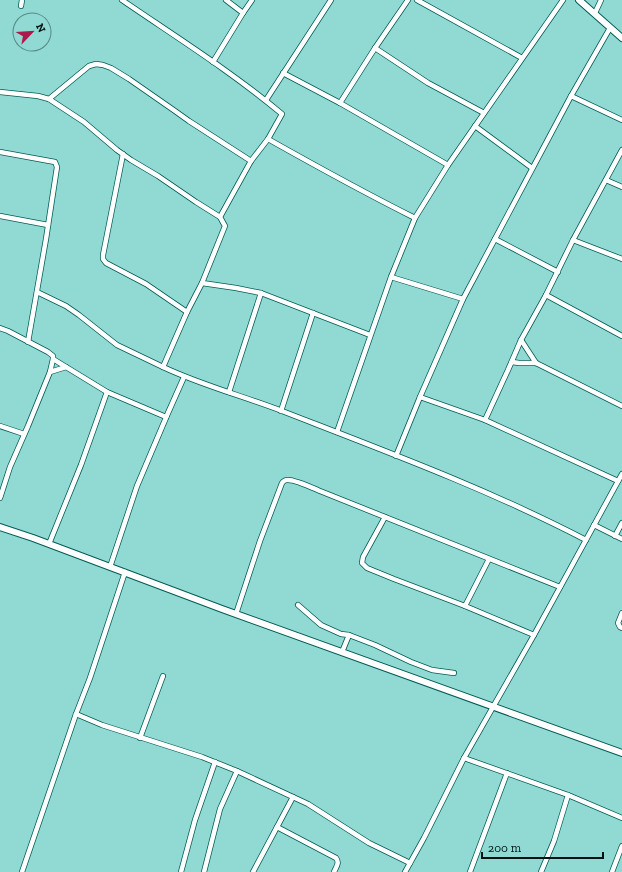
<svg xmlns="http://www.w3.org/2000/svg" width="622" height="872" viewBox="0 0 622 872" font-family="'Zilla Slab',serif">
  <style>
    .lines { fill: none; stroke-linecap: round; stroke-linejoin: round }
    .minor-casing { stroke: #005b56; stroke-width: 6 }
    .tertiary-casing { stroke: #005b56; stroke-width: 8 }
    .minor { stroke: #fff; stroke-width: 4.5 }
    .tertiary { stroke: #fff; stroke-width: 6 }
  </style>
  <rect width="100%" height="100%" fill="#90dad3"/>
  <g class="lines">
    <g class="minor-casing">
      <g id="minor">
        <path d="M122,0C176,37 232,72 282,114L268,139C316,166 365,193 415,218"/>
        <polyline points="226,0 243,13"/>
        <polyline points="417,0 522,58"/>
        <polyline points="21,6 22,0"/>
        <polyline points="595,13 601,0"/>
        <polyline points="375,48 428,83 484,113"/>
        <polyline points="213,62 243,13 252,0"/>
        <polyline points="283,73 340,103 448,165"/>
        <polyline points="0,92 38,96 49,99 89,66 96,64 103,65 111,68 129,79 175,111 189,121 251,161"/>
        <polyline points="571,96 622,120"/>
        <polyline points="49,99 84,122 117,150 131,160 158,176 196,202 220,217"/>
        <polyline points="266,100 331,0"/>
        <polyline points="340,103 375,48 408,0"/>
        <polyline points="475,126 532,168"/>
        <path d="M268,139L251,161L220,217L225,226L202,283L187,312L163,367C201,385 243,396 282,411C385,451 488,489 586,540"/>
        <polyline points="0,152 55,162 57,167 46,239 28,342"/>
        <polyline points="123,154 103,255 103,259 106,263 146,284 187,312"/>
        <polyline points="606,180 622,187"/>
        <polyline points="0,216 48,225"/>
        <polyline points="495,239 558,272"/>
        <polyline points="573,240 622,259"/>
        <polyline points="391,277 463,299"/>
        <polyline points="202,283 236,288 261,293 370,335"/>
        <polyline points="37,292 66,306 79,315 117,345 163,367"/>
        <polyline points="546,295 622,336"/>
        <polyline points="0,328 8,331 48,352 53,356 53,359 107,392 166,417"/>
        <polyline points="521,340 536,363"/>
        <polyline points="512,362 519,363 536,363 622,406"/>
        <polyline points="50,372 66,367"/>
        <polyline points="229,392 261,293"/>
        <polyline points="420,397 485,420 618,481"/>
        <polyline points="281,411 313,313"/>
        <polyline points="485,420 508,370 521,340 546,295 573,240 622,150"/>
        <polyline points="0,426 24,434"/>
        <polyline points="337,432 391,277 415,218 448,165 563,0"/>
        <polyline points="396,456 420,397 463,299 571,96 610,28"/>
        <polyline points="0,498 10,467 28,426 50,372 53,359"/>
        <polyline points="385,517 363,557 362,563 367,568 394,579 465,606 489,559"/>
        <polyline points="594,525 622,539"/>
        <polyline points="615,536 622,523"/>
        <polyline points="49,544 81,465 107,392"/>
        <polyline points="110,567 137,486 168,413 184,377"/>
        <polyline points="298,605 321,625 341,634 349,635 375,645 411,662 432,670 454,673"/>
        <polyline points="465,606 534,635"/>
        <polyline points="622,613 618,623 620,627 622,628"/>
        <path d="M236,614L260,541L282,483C284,481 284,480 287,480C294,479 313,488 320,491L560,587"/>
        <polyline points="342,652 349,635"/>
        <polyline points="76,714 102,725 202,757 237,771 308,804 369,843 410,863"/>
        <polyline points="140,738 163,676"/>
        <polyline points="464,758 568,795 622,818"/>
        <path d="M277,827L336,858C340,863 336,867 334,872"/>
        <polyline points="22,872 76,714 90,678 125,572"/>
        <polyline points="181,872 195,820 215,762"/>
        <polyline points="204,872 220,809 237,771"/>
        <polyline points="253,872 293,797"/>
        <polyline points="405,872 424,838 464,758 534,635 622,474"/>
        <polyline points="470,872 507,773"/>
        <polyline points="541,872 554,841 568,795"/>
        <polyline points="612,872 622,846"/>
      </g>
    </g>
    <g class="tertiary-casing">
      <g id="tertiary">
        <polyline points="579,0 622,38"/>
        <polyline points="0,527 33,538 222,609 622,753"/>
      </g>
    </g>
    <use href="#minor" class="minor"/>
    <use href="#tertiary" class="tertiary"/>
  </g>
  <g transform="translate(32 32) rotate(65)"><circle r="19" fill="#90dad3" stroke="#568b86"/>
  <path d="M0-3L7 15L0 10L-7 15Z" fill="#ac194b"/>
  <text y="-6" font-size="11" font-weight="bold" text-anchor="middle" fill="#001413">N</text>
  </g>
  <path d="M482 852v6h121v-6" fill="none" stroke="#001413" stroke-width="2"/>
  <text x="488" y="852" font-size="12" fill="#001413" stroke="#90dad3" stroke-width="3" paint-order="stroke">200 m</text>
</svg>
